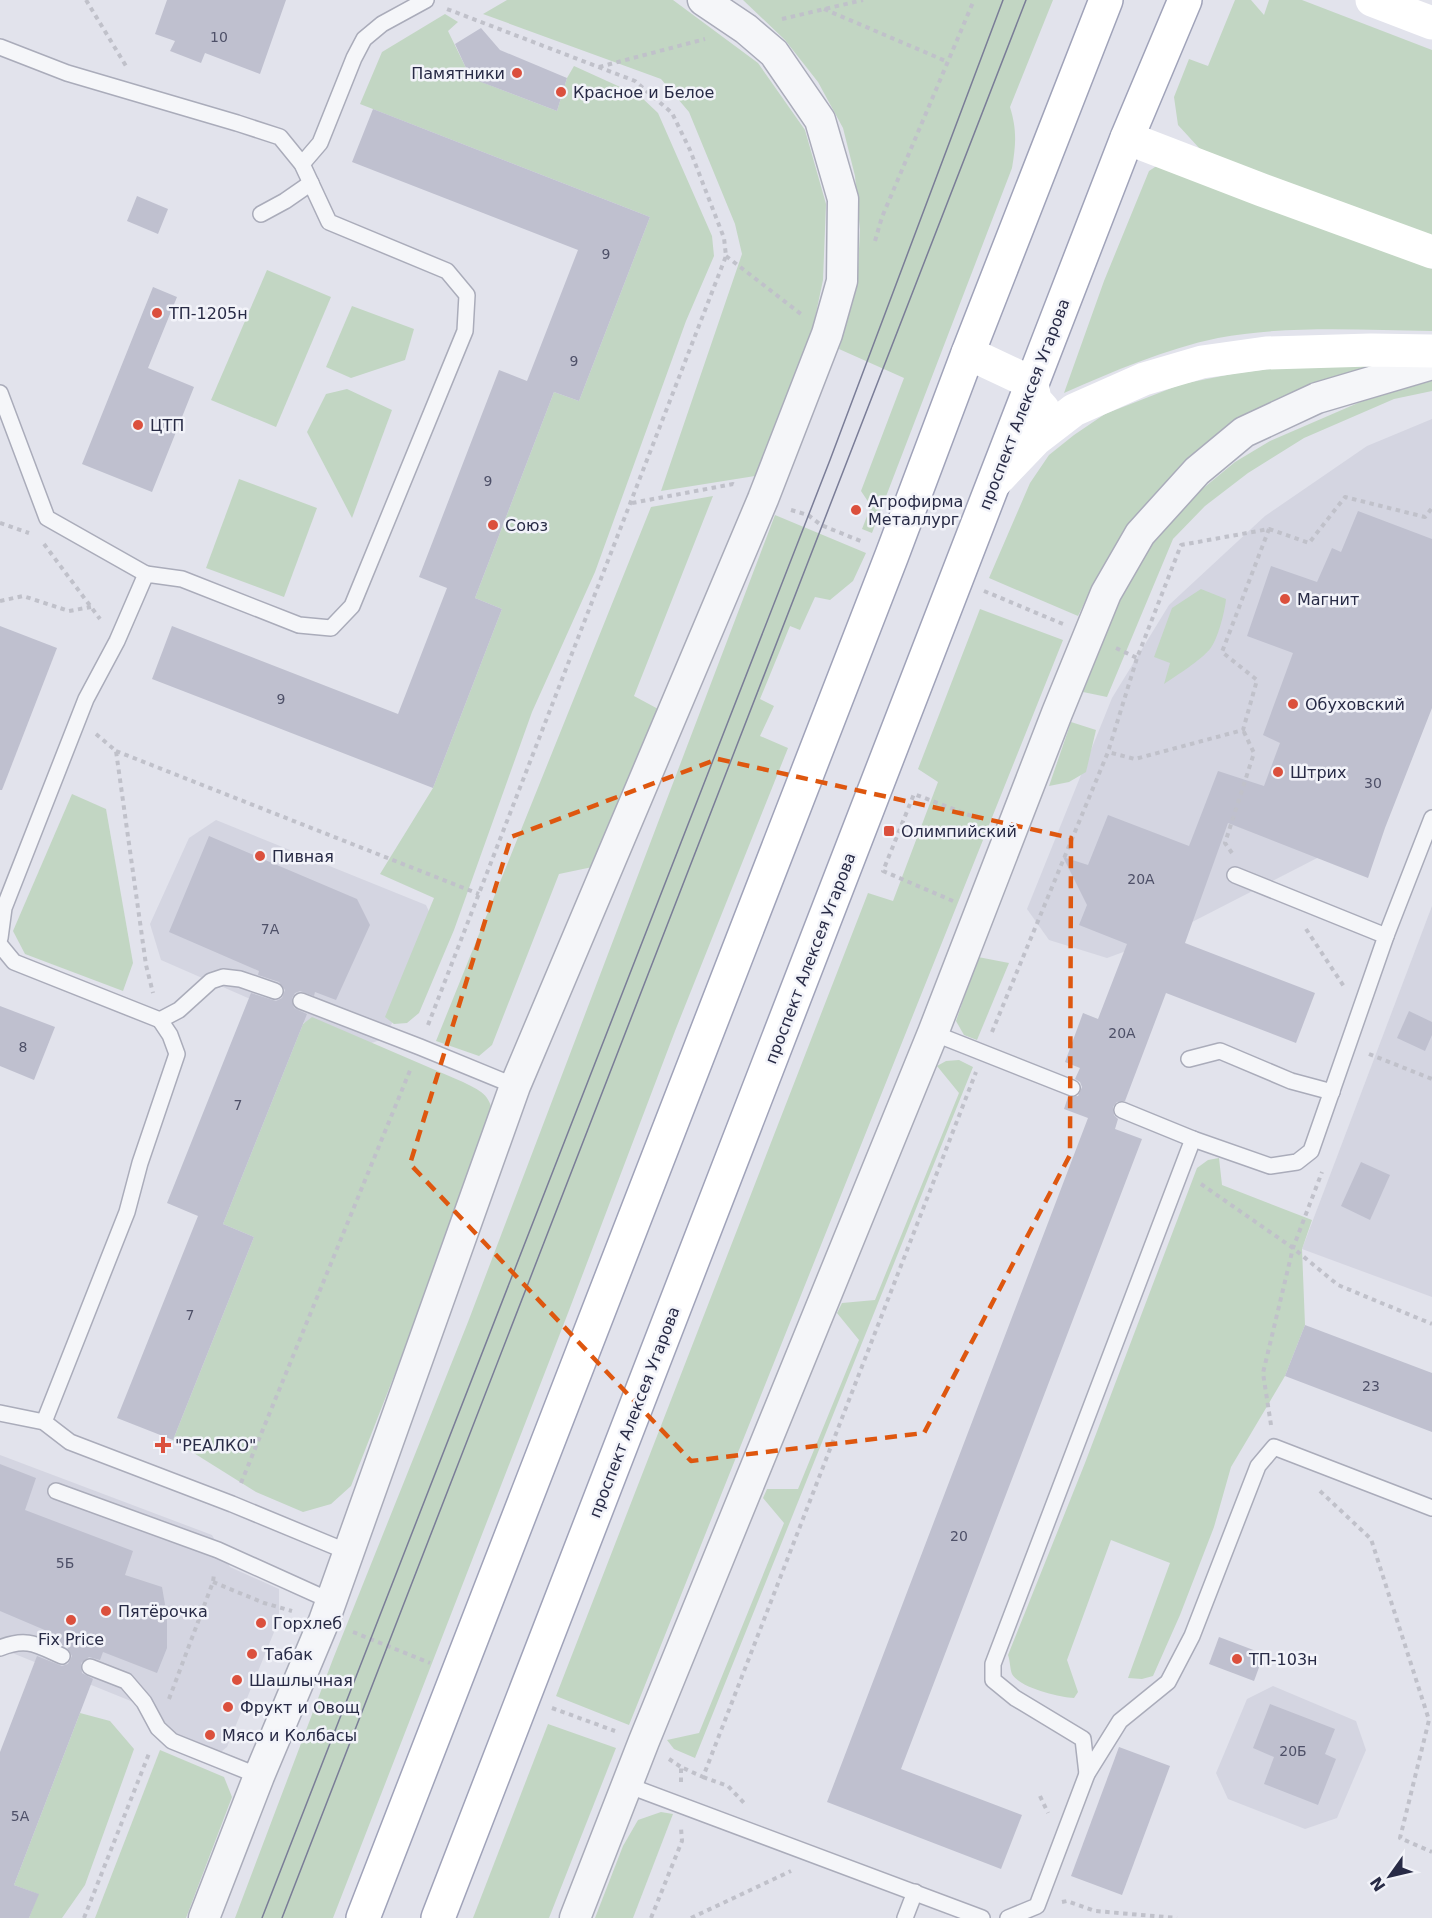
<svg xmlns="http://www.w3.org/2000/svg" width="1432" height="1918" viewBox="0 0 1432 1918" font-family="'DejaVu Sans',sans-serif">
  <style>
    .built { fill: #d4d5e1 }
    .green { fill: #c2d6c3 }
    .building { fill: #bfc0cf }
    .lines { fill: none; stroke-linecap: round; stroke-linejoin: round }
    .service-casing { stroke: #aaacba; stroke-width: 18 }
    .minor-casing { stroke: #aaacba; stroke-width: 33 }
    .primary-casing { stroke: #a0a3b9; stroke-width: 36 }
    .path { stroke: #c0c1ca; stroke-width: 4; stroke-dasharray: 4.5 4.5; stroke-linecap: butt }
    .service { stroke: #f5f6f9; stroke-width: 15 }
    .minor { stroke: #f5f6f9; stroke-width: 30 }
    .secondary { stroke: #fff; stroke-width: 33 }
    .primary { stroke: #fff; stroke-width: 33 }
    .tram { stroke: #7a7d97; stroke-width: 1.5 }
    .marked { fill: none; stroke: #de570f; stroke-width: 4.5; stroke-dasharray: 12 8; stroke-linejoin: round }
    .poi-dot { fill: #db503d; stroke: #f2f3f9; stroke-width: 2 }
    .labels { text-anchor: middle; stroke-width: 5; stroke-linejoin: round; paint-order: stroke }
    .number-label { font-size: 14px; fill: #4e5068 }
    .poi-label { font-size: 16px; fill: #282b46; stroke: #f2f3f9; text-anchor: start }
    .street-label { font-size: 16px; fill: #282b46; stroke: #f2f3f9 }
  </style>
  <rect width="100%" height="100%" fill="#e2e3ec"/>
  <g class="built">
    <polygon points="1432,419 1432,642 1323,855 1159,939 1107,958 1049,940 1027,909 1112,698 1169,605 1265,516 1367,446"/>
    <polygon points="216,820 426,905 433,920 386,1038 360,1047 161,960 150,924 189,838"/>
    <polygon points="1432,906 1432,1297 1302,1249"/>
    <polygon points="0,1455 212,1535 230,1567 279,1589 279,1620 227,1747 217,1755 159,1733 153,1710 0,1648"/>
    <polygon points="1273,1686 1356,1721 1366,1750 1337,1818 1305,1829 1228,1799 1216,1773 1247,1699"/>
  </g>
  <g class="green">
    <polygon points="507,0 673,0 758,63 805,130 826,204 823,280 812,332 755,476 661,491 742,254 735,224 689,112 661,79 483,14"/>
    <path d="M743,0H1053L1010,107C1017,130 1016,144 1012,168L872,533L862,529L871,506L861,491L904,378L839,349L857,287L860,230L855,176L843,128L818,82L785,40Z"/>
    <polygon points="1235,0 1251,0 1264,15 1269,0 1302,0 1432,50 1432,240 1200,149 1178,125 1174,97 1189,59 1208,66"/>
    <polygon points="445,14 458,22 448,31 466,68 466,76 557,111 567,78 574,66 640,96 658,113 712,236 714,256 686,321 595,572 532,712 454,930 419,1013 407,1023 394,1024 385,1017 434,898 380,874 433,788 502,609 475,598 554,392 579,401 650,217 360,104 382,52"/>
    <path d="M1158,165L1170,168L1432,269V331C1364,330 1285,325 1218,338C1165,349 1114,371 1064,393L1104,281L1149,171Z"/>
    <polygon points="267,270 331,297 276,427 211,400"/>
    <polygon points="352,306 414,329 405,360 351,378 326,367"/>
    <polygon points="1294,366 1396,366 1311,389 1131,526 1099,573 1078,616 989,578 1030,483 1049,455 1074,435 1105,414 1182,384 1237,373"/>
    <polygon points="1432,381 1432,391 1394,399 1304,438 1248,473 1205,506 1173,539 1107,697 1083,692 1131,571 1166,524 1195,495 1235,462 1270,441 1381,393"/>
    <polygon points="347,389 392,410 352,518 307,432 326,394"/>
    <polygon points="239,479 317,508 284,597 206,568"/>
    <polygon points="713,496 634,696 660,710 602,865 559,874 492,1045 479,1056 436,1041 651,507"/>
    <polygon points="775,515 866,553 853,581 830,600 815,597 800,630 790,626 760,699 774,706 760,736 788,748 675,1031 568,1313 333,1918 235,1918 333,1659 468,1322"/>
    <path d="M1201,589L1226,599C1225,611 1218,639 1210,649C1200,661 1177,675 1164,684L1170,663L1154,657L1172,608Z"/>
    <polygon points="980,609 1063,640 629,1725 556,1696 868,893 893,901 938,782 918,769"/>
    <polygon points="1071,722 1096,730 1086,772 1069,782 1049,786"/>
    <polygon points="72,794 106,809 133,963 123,991 25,954 13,931"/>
    <polygon points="978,957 1009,963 977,1040 964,1035 956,1021"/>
    <path d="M312,1017L463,1082C485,1093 490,1095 494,1120L351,1486L331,1504L303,1512L256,1492L173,1440L254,1237L223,1224L303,1024Z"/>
    <polygon points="959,1060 973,1067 695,1758 674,1749 667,1740 699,1733 784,1523 763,1498 767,1489 798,1489 859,1340 837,1313 842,1303 875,1300 959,1093 937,1066 946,1061"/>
    <path d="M1219,1158L1222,1185L1312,1220L1302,1249L1305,1325L1285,1376L1231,1467L1214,1527L1180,1615L1153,1676L1142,1679L1128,1678L1170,1563L1111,1540L1067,1660L1078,1692L1074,1698C1059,1697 1020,1688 1012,1674C1010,1669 1010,1660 1008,1655L1085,1463L1197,1168L1208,1160Z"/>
    <polygon points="80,1713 110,1721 134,1749 85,1885 62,1918 29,1918 38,1894 14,1885"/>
    <polygon points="548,1724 616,1748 549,1918 473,1918"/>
    <polygon points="160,1750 224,1777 232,1797 186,1918 95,1918"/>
    <polygon points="661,1812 673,1814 633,1918 595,1918 623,1846 638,1820"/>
  </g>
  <g class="building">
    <polygon points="167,0 286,0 260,74 205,53 201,63 170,51 175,41 155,34"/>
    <polygon points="481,28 500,50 567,78 557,111 465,76 466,68 455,44"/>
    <polygon points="373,109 650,217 579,401 554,392 475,598 502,609 433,788 152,679 172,626 398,714 447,588 419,577 499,370 527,381 578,250 352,162"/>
    <polygon points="137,196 168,209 158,234 127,221"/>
    <polygon points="153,287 177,297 148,368 194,387 152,492 82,464"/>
    <polygon points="1358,511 1432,539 1432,708 1385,828 1368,878 1228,823 1185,943 1315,993 1296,1043 1166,993 1125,1101 1117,1102 1113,1107 1114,1115 1118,1119 1115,1129 1142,1139 901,1769 1022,1815 1001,1869 827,1802 1088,1118 1064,1109 1068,1097 1078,1096 1082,1087 1080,1082 1075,1079 1080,1068 1065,1062 1083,1013 1098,1019 1127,944 1079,925 1087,905 1063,857 1088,865 1108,815 1189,846 1218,771 1264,786 1280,743 1263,735 1293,653 1247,636 1271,566 1317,582 1332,548 1341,552"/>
    <polygon points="0,626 57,648 2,790 0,790"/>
    <polygon points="209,836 357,899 370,925 336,1000 315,992 314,996 300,991 295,993 292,998 294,1008 307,1014 223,1224 254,1237 173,1440 117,1418 198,1216 167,1203 251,993 276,1001 282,998 285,990 279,982 258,975 259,971 169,932"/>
    <polygon points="0,1006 55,1027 34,1080 0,1066"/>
    <polygon points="1409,1011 1432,1022 1432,1035 1425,1051 1397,1038"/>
    <polygon points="1361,1162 1390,1175 1370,1220 1341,1206"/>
    <polygon points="1305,1325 1432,1373 1432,1432 1285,1376"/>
    <polygon points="0,1464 36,1478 25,1510 133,1551 125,1575 162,1587 167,1616 167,1648 157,1673 103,1652 100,1660 89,1657 81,1663 82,1673 93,1679 14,1885 39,1894 29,1918 0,1918 0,1752 37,1656 62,1666 68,1664 72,1656 67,1647 44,1637 47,1631 0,1611"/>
    <polygon points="1219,1637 1264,1654 1254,1681 1209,1664"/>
    <polygon points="1270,1704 1335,1729 1325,1754 1336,1759 1318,1805 1264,1784 1274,1757 1253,1748"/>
    <polygon points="1119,1747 1170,1766 1122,1895 1071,1876"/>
  </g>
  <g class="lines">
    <g class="service-casing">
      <g id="service">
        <polyline points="0,47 67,73 237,123 280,137 302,164 329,222 447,271 467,295 465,331 352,606 331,628 299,625 182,579 146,574 117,641 86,699 4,908 0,938"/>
        <polyline points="302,164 320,143 354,58 364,39 382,24 426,0"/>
        <polyline points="261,214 285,201 311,183"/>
        <polyline points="0,393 47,518 146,574"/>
        <polyline points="1235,875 1386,936"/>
        <polyline points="0,945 14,962 160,1020"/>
        <polyline points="301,1001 420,1047 515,1086"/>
        <polyline points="933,1033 1072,1088"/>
        <polyline points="1189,1059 1220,1051 1291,1081 1332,1092"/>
        <polyline points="1122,1110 1193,1139"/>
        <polyline points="0,1413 44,1422 70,1442 232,1504 348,1552"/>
        <polyline points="44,1422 127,1212 140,1163 177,1054 170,1035 160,1020 179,1010 211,981 223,977 240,979 275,991"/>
        <polyline points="56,1491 218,1550 331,1601"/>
        <path d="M0,1648C27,1637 37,1645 62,1656"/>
        <polyline points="90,1667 126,1681 144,1702 158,1728 172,1741 259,1776"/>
        <polyline points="1087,1774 1083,1739 1015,1698 993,1680 993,1664 1193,1139 1270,1166 1297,1162 1311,1151 1386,936 1432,818"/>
        <polyline points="627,1785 982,1918"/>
        <polyline points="905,1918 915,1892"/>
        <polyline points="1008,1918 1037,1906 1087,1774 1120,1721 1168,1682 1192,1636 1258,1466 1274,1447 1432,1508"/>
      </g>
    </g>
    <g class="minor-casing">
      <g id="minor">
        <polyline points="204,1918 259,1776 324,1621 515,1086 763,499 827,334 842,281 843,199 820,120 774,53 746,29 703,0"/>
        <polyline points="575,1918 644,1741 933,1033 1057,713 1106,593 1140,534 1197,471 1244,432 1317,398 1432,364"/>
      </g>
    </g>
    <g class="primary-casing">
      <g id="primary">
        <polyline points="363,1918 892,555 968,353 1106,0"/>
        <polyline points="438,1918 1127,138 1185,0"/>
      </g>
    </g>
    <g class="path">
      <polyline points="86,0 126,66"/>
      <polyline points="824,9 948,62"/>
      <polyline points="782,19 863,0"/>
      <polyline points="599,67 705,39"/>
      <polyline points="875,241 882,217 974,0"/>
      <polyline points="726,256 801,314"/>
      <polyline points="632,503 733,484 737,486"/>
      <polyline points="791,510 808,515 821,525 863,542"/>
      <polyline points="0,523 29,533"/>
      <polyline points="1269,529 1309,543 1345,497 1425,517 1432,508"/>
      <polyline points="44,544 100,619"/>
      <polyline points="984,591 1063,624"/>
      <polyline points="0,601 23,596 69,611 91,607"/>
      <polyline points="1116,648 1137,658"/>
      <polyline points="96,734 116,751 146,965 153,993"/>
      <polyline points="116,751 479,894"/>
      <polyline points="1232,853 1225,843 1254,753 1243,730"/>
      <polyline points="953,901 883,871 914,794 982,820"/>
      <polyline points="1306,929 1345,988"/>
      <polyline points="428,1025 726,256 724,238 690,150 672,113 635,81 447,9"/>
      <polyline points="992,1032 1108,752 1137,658 1181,545 1269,529 1222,652 1257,680 1243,730 1135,759 1108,752"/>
      <polyline points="1369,1054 1432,1079"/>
      <polyline points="1201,1184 1293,1248 1338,1285 1432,1324"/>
      <polyline points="1271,1425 1263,1373 1293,1248 1322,1172"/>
      <polyline points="241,1483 411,1068"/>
      <polyline points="1320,1491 1371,1539 1429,1720 1400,1838 1432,1852"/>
      <polyline points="213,1582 264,1603 292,1611"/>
      <polyline points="353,1632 430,1663"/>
      <polyline points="169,1699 213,1582 214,1574"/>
      <polyline points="552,1708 615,1731"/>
      <polyline points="669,1759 681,1767"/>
      <polyline points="703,1777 728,1786 744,1803"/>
      <polyline points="681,1782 681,1767 703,1777 976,1072"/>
      <polyline points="1040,1796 1048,1813"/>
      <polyline points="1062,1902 1067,1901 1095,1911 1177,1918"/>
      <polyline points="84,1918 150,1751"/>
      <polyline points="651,1918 682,1841 681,1828"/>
      <polyline points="691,1918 791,1871"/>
    </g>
    <use href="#service" class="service"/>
    <use href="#minor" class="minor"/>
    <g class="secondary">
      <polyline points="1372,0 1432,23"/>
      <polyline points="1127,138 1262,190 1432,252"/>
      <polyline points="968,353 1032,383 1035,400 1043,409"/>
      <polyline points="994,483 1035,440 1074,410 1144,379 1202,362 1266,353 1371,350 1432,351"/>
    </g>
    <use href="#primary" class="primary"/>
    <g class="tram">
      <polyline points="262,1918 830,460 1003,0"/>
      <polyline points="282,1918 1026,0"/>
    </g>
  </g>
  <path class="marked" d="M718,759L1071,838L1070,1155L924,1433L691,1461L410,1164L511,837Z"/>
  <g class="poi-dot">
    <circle cx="517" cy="73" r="6"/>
    <circle cx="561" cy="92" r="6"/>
    <circle cx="157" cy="313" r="6"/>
    <circle cx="138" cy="425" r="6"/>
    <circle cx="856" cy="510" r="6"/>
    <circle cx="493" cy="525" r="6"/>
    <circle cx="1285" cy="599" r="6"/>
    <circle cx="1293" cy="704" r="6"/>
    <circle cx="1278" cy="772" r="6"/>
    <rect x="883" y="825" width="12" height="12" rx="3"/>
    <circle cx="260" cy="856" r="6"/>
    <path d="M160 1436h6v6h6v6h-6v6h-6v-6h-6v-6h6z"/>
    <circle cx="106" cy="1611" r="6"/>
    <circle cx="71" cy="1620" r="6"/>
    <circle cx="261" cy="1623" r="6"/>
    <circle cx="252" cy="1654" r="6"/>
    <circle cx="1237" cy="1659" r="6"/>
    <circle cx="237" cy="1680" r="6"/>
    <circle cx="228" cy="1707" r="6"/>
    <circle cx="210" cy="1735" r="6"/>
  </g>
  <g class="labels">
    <g class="number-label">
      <text x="219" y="42">10</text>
      <text x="606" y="259">9</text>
      <text x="574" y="366">9</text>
      <text x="488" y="486">9</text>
      <text x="281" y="704">9</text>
      <text x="1373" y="788">30</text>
      <text x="1141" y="884">20А</text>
      <text x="270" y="934">7А</text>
      <text x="1122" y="1038">20А</text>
      <text x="23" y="1052">8</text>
      <text x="238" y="1110">7</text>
      <text x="190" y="1320">7</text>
      <text x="1371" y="1391">23</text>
      <text x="959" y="1541">20</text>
      <text x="65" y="1568">5Б</text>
      <text x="1293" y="1756">20Б</text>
      <text x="20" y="1821">5А</text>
    </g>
    <g class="poi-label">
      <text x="505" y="79" text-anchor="end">Памятники</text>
      <text x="573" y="98">Красное и Белое</text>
      <text x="169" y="319">ТП-1205н</text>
      <text x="150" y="431">ЦТП</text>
      <text x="868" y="507">Агрофирма<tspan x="868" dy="18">Металлург</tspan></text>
      <text x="505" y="531">Союз</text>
      <text x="1297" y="605">Магнит</text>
      <text x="1305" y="710">Обуховский</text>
      <text x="1290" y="778">Штрих</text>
      <text x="901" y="837">Олимпийский</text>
      <text x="272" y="862">Пивная</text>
      <text x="175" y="1451">"РЕАЛКО"</text>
      <text x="118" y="1617">Пятёрочка</text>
      <text x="273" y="1629">Горхлеб</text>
      <text x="71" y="1645" text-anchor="middle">Fix Price</text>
      <text x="264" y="1660">Табак</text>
      <text x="1249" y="1665">ТП-103н</text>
      <text x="249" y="1686">Шашлычная</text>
      <text x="240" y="1713">Фрукт и Овощ</text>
      <text x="222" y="1741">Мясо и Колбасы</text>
    </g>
    <g class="street-label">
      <text transform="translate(1024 404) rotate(-69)" y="6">проспект Алексея Угарова</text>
      <text transform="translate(810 958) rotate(-69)" y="6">проспект Алексея Угарова</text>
      <text transform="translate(634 1412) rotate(-69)" y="6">проспект Алексея Угарова</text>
    </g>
  </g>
  <g transform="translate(1390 1876) rotate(236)" stroke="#f2f3f9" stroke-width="4.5" paint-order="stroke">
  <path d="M0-4.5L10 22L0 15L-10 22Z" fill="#282b46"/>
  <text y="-9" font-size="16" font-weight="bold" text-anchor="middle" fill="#282b46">N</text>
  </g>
</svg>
